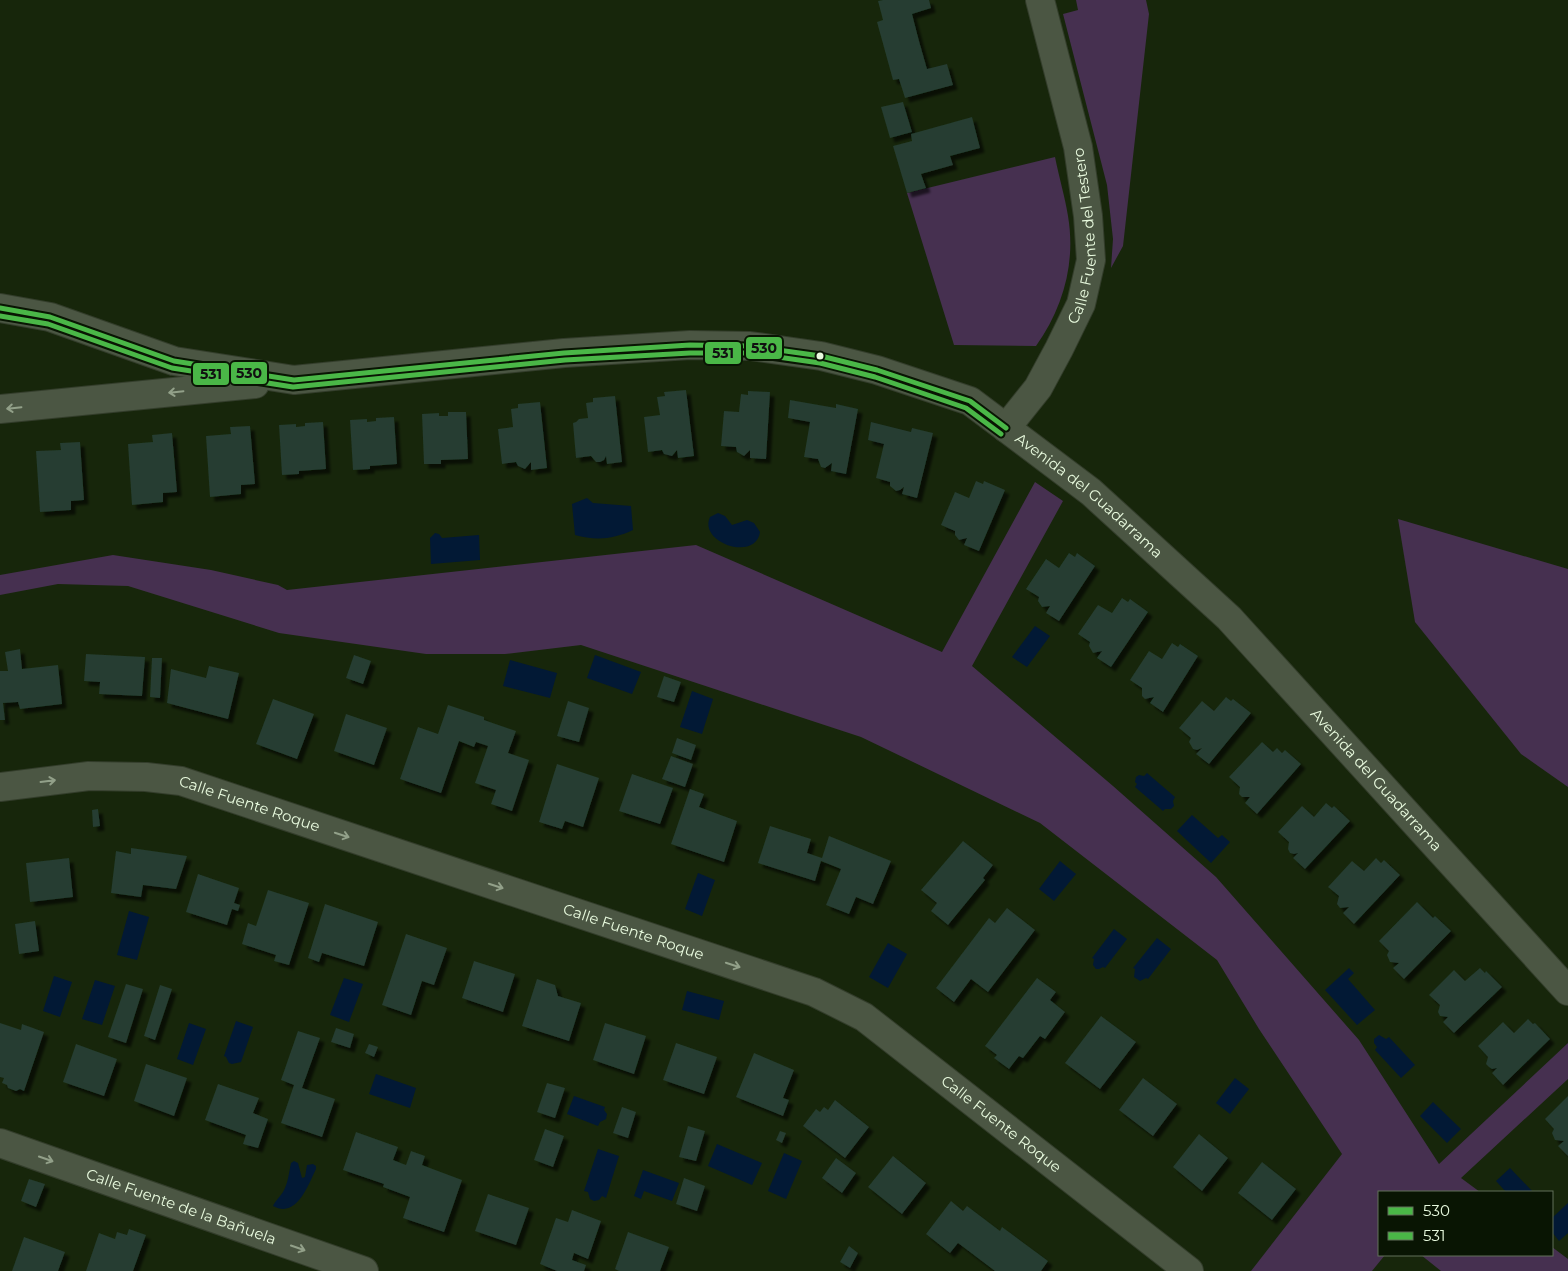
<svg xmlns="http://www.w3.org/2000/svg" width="1568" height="1271" viewBox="0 0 1568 1271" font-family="Montserrat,sans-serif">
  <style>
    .green { fill: #463050 }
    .water { fill: #021935 }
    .building { fill: #253d30; filter: url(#shadow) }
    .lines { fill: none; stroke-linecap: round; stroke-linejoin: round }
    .minor-casing { stroke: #333d2b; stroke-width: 30 }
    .minor { stroke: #4b5643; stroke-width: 28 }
    .bus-1-casing { stroke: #091503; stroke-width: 9 }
    .bus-2-casing { stroke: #091503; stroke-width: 9 }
    .bus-1 { stroke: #4ab747; stroke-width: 5 }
    .bus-2 { stroke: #4ab747; stroke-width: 5 }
    .oneway { stroke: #92a089 }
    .bus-dot { fill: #e8fade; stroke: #091503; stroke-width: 2 }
    .labels { text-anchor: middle; stroke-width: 5; stroke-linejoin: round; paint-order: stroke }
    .street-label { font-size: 15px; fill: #e8fade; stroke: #091503 }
    .line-badge { stroke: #091503; stroke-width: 2 }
    .pale-badge-label { font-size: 14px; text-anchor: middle; font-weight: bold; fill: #111 }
  </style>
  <defs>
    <filter id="shadow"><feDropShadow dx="4.5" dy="4.5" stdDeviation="1" flood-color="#0009"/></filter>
  </defs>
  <rect width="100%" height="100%" fill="#17260b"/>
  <g class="green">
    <polygon points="1076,0 1146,0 1149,14 1123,246 1111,268 1113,239 1107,185 1063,14 1078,10"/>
    <path d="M1055,157C1059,177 1065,197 1068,216C1076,263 1063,308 1036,346L954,345L907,193Z"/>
    <polygon points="1035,482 1063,501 972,666 1113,786 1216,877 1359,1040 1439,1164 1568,1043 1568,1079 1461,1178 1480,1192 1379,1192 1379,1255 1385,1255 1372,1271 1251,1271 1342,1154 1259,1029 1217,960 1040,823 861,737 581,645 505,654 426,654 279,633 128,586 58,584 0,595 0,575 113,555 211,570 278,585 287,590 696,545 942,652"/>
    <polygon points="1398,519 1568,569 1568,787 1521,754 1415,622"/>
    <polygon points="1552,1247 1568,1259 1568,1271 1441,1271 1421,1255 1552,1255"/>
  </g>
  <g class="water">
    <path d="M587,498L593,503L631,506L633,530C614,539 596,541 575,535L572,504Z"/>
    <path d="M718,513L725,516L732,525L747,520L754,523L760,532C756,562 698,543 710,517Z"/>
    <polygon points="435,533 439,534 442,538 479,535 480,560 431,564 430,538"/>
    <polygon points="1035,626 1050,636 1027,667 1012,657"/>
    <polygon points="595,655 641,672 632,694 587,678"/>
    <polygon points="510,660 557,673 550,698 503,686"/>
    <polygon points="692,691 713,699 702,734 680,727"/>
    <polygon points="1147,773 1175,797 1173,801 1174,806 1171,809 1165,809 1163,811 1135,787 1137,784 1135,782 1136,777 1139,775 1144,776"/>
    <polygon points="1192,815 1218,838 1222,835 1230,842 1211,863 1177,831"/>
    <polygon points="1060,861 1076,874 1054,901 1039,889"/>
    <polygon points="698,873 715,880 702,916 685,909"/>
    <polygon points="129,911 149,917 137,960 117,955"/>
    <polygon points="1114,929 1127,939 1105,968 1103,967 1099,969 1096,969 1093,965 1094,959 1092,958"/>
    <polygon points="1157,938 1171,949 1148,979 1146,978 1140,981 1134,977 1135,969 1133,968"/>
    <polygon points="888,943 907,954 888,988 869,977"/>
    <polygon points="1349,968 1354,973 1348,979 1375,1010 1357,1025 1325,990"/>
    <polygon points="54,976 72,982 60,1017 43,1011"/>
    <polygon points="344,978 363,984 349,1022 330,1015"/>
    <polygon points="95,980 115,986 102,1025 82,1019"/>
    <polygon points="687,991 724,1001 719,1020 682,1010"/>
    <polygon points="236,1021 253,1027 241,1062 232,1064 229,1063 226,1057 224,1056"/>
    <polygon points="189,1023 206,1029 193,1065 177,1059"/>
    <polygon points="1379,1035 1386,1039 1389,1037 1415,1065 1401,1078 1375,1050 1377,1047 1374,1043 1374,1039"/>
    <polygon points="376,1074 416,1088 410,1108 369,1094"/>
    <polygon points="1235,1078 1249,1089 1230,1114 1216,1103"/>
    <polygon points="574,1096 605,1107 604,1110 607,1114 606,1119 600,1122 598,1126 567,1114"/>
    <polygon points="1433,1102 1461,1129 1447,1143 1420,1116"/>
    <polygon points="717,1144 762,1163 752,1185 708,1166"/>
    <polygon points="598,1149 619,1156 606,1198 602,1196 599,1200 594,1201 590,1199 588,1192 584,1191"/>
    <polygon points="784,1153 802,1161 786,1199 768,1191"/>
    <path d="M294,1161L298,1163L302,1178L305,1177L307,1165L313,1164L316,1166V1169C308,1185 297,1219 273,1206C275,1201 280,1197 283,1192C288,1184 289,1172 291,1163Z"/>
    <polygon points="1510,1168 1533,1192 1506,1192 1496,1181"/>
    <polygon points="643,1170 679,1183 672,1201 644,1191 641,1199 634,1196"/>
    <polygon points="1568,1203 1568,1233 1559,1241 1552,1232 1552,1218"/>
  </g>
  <g class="building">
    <polygon points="883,0 929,0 931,8 912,14 919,41 927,69 947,64 953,85 905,98 899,79 893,80 877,22 883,20 878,1"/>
    <polygon points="903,102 912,132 890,138 881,107"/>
    <polygon points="972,117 980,148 950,156 953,165 921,174 926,188 907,193 893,146 912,141 911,134"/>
    <polygon points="686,390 694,456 678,458 677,450 672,456 664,454 662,450 648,452 644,417 660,415 657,397 665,396 664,392"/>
    <polygon points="748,391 770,392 766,459 750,458 750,450 744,456 737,452 736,447 721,446 724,411 739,412 741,394 748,395"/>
    <polygon points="615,396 622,462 607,464 606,456 604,460 600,462 596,462 591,456 576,458 573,423 576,422 579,419 588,418 586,403 593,402 593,398"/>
    <polygon points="790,400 836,408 836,404 858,409 846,474 831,471 832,463 825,468 821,467 818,459 804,457 810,422 788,418"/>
    <polygon points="540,402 547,468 531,470 531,462 525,469 518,466 516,462 502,464 498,429 513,427 511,409 518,408 518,404"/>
    <polygon points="448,412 466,412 468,459 441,460 441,464 424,464 422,414 439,413 439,416 448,416"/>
    <polygon points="394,417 397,464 370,466 370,469 353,470 350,420 367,419 367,422 376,421 376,418"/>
    <polygon points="323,422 326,469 299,471 299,474 282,475 279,425 296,424 296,427 305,426 305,423"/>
    <polygon points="871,422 911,432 912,428 933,433 917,498 902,494 904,487 900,490 896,491 890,486 890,482 876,478 884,444 868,440"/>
    <polygon points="250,426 255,484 241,485 241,494 210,497 206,436 231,434 230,427"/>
    <polygon points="172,433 177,492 163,493 163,502 132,505 128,444 153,442 152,435"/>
    <polygon points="80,442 84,500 71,501 71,510 40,512 36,451 61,450 60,443"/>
    <polygon points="976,481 983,484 984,481 1005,490 979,551 964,545 967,538 959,540 955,535 955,531 941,525 955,492 969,498"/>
    <polygon points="1069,553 1075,557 1077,553 1095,566 1059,621 1046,613 1050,606 1042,607 1038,601 1039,597 1026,589 1046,559 1059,568"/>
    <polygon points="1122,598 1128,602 1130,599 1148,612 1111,667 1097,658 1102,651 1093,653 1089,646 1090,642 1078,634 1098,605 1112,613"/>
    <polygon points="1172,643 1178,647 1180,644 1198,656 1163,712 1150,703 1154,697 1145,699 1142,696 1142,688 1130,680 1149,651 1162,659"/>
    <polygon points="20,649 22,669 58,665 62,704 20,709 18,702 3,703 5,720 0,720 0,671 8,671 5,652"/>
    <polygon points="86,654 145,657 142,696 99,694 100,682 84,681"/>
    <polygon points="354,655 371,661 363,684 346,678"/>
    <polygon points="152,658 162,658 160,698 150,697"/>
    <polygon points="209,666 239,673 228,719 167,703 171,669 206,678"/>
    <polygon points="664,676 681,682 674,702 657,697"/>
    <polygon points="1226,697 1231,701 1233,699 1251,713 1209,764 1196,754 1202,748 1197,750 1193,749 1189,742 1191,738 1179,728 1202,701 1214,711"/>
    <polygon points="273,699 314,714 297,759 256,744"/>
    <polygon points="568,701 589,708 579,742 557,736"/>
    <polygon points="448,705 484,717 484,720 516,731 508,753 529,760 512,811 491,804 496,790 475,783 488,746 476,742 474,747 459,741 441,793 400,779 418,727 438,734"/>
    <polygon points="346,714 387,728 374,765 334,751"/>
    <polygon points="677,738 696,745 691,760 672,753"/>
    <polygon points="1262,742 1273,752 1277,748 1282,753 1285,750 1301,764 1257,814 1245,803 1250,797 1242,797 1239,794 1240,787 1229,777"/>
    <polygon points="671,756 693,764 685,787 662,779"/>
    <polygon points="557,764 599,778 583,827 565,821 562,829 539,822"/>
    <polygon points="632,774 673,788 660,824 619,811"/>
    <polygon points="690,789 704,794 699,807 737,821 724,862 671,844"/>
    <polygon points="1326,803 1332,808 1334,806 1350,821 1305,869 1293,858 1298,853 1294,854 1290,853 1288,849 1289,842 1278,832 1302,806 1314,817"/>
    <polygon points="98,809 100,826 93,827 92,810"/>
    <polygon points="770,826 811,839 807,853 822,858 829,836 891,861 873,904 856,897 849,914 826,905 841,869 821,861 815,881 758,863"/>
    <polygon points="963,841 993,865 983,878 985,880 948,925 931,911 937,903 921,890"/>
    <polygon points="131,848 187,856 176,889 143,885 141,897 111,893 116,851 131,854"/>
    <polygon points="69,858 73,897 30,902 26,863"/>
    <polygon points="1376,858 1381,863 1384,860 1400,875 1354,924 1343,913 1349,907 1340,908 1337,904 1339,896 1328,887 1352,861 1364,871"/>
    <polygon points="198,874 239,888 234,903 240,905 238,911 232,909 227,925 186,912"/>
    <polygon points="268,890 309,903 289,965 274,961 276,955 242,944 248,923 256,926"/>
    <polygon points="1417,902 1433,918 1435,916 1451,931 1404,979 1393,968 1399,963 1390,962 1387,955 1389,951 1379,941"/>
    <polygon points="325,904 378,922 364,966 322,953 319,962 308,958"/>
    <polygon points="1007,908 1035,930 988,992 971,979 954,1002 936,988 989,918 995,923"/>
    <polygon points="35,921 39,951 19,954 15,924"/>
    <polygon points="406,934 447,948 434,985 422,981 411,1015 382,1005"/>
    <polygon points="474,961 515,974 503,1012 462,998"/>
    <polygon points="1480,968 1485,973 1486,971 1502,987 1454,1033 1443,1022 1448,1017 1440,1016 1438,1012 1440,1005 1429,995 1454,970 1465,981"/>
    <polygon points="1037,978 1056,992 1050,1000 1065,1012 1045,1039 1040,1036 1023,1058 1019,1056 1009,1069 994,1058 997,1055 985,1046"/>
    <polygon points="537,979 555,985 558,996 581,1003 569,1041 522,1026"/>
    <polygon points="126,984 143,989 126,1043 108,1037"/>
    <polygon points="160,985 172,989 155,1040 144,1036"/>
    <polygon points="1101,1016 1136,1042 1100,1089 1065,1063"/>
    <polygon points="1528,1019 1533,1024 1535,1023 1550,1039 1503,1085 1492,1073 1497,1068 1492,1069 1489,1067 1486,1064 1488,1057 1478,1046 1503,1022 1514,1033"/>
    <polygon points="0,1023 21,1030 22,1024 44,1032 24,1091 20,1089 16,1091 8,1088 7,1085 2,1083 4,1078 0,1077"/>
    <polygon points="605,1023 646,1036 634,1074 593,1060"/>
    <polygon points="336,1028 354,1034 350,1048 331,1042"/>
    <polygon points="298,1031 320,1038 302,1088 335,1099 322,1137 281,1123 294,1085 281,1080"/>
    <polygon points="676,1043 717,1057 704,1094 663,1080"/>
    <polygon points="76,1044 117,1059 104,1096 63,1082"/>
    <polygon points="369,1044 378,1047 374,1057 365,1053"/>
    <polygon points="754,1053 794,1070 783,1098 789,1100 783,1116 736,1097"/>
    <polygon points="146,1064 187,1078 174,1116 134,1101"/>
    <polygon points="1143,1078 1177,1104 1153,1136 1119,1110"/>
    <polygon points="547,1083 565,1088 555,1118 537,1112"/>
    <polygon points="218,1084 259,1098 253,1113 268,1119 258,1148 243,1144 246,1135 205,1120"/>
    <polygon points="1568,1096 1568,1156 1558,1146 1564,1141 1555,1140 1552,1133 1554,1129 1545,1119"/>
    <polygon points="835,1100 869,1127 845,1158 803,1126 816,1109 820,1112 824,1107 828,1110"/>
    <polygon points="622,1107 636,1112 628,1138 613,1133"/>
    <polygon points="688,1126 705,1131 696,1161 679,1157"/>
    <polygon points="545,1129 564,1136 553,1167 534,1160"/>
    <polygon points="780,1131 786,1133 782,1143 776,1140"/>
    <polygon points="356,1132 398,1147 393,1160 406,1165 411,1151 425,1156 422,1165 462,1180 444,1232 403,1218 410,1197 383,1187 384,1184 343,1170"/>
    <polygon points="1199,1134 1228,1158 1202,1191 1173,1167"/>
    <polygon points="893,1156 926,1183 902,1214 868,1187"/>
    <polygon points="836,1158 856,1173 842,1193 822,1178"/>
    <polygon points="1262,1162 1296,1189 1272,1220 1238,1193"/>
    <polygon points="684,1178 705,1186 697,1211 676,1204"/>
    <polygon points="29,1179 45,1184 36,1207 21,1201"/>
    <polygon points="488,1194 529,1208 516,1245 475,1231"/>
    <polygon points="951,1201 963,1211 967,1206 1000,1231 1002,1227 1048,1261 1041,1271 995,1271 958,1243 950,1253 926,1234"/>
    <polygon points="572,1210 601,1221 588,1259 574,1253 572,1260 586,1265 584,1271 557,1271 540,1264 556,1218 568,1222"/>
    <polygon points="129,1229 146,1235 133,1271 86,1271 99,1233 115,1239 117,1232 127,1235"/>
    <polygon points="628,1232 669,1247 660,1271 619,1271 615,1269"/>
    <polygon points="24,1237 65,1252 58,1271 12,1271"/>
    <polygon points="849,1246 858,1253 850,1268 840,1262"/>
  </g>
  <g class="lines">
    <g class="minor-casing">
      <g id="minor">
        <path id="s1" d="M0,308L50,317L174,361L294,380L564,353L690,345L750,346L821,356L877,370L970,401L1091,492L1229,618L1568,991"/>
        <polyline points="0,409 255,384"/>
        <path id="s2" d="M1006,428L1038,388L1059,349L1081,304L1091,260L1088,216L1078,147L1040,0"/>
        <path id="s3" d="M0,787L89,776L146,777L181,781L814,992L864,1017L1189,1271"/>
        <path id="s4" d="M0,1143L364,1271"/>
      </g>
    </g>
    <use href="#minor" class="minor"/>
    <g class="bus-1-casing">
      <polyline id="bus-1" points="0,308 50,317 174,361 294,380 564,353 690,345 750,346 821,356 877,370 970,401 1006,428"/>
    </g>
    <g class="bus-2-casing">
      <polyline id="bus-2" points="0,316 48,324 172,368 293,387 565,360 690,353 749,353 820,363 875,377 966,408 1001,434"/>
    </g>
    <use href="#bus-1" class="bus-1"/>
    <use href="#bus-2" class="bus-2"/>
  </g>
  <defs><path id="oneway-shaft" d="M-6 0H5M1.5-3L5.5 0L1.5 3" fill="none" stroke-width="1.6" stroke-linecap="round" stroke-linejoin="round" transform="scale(1.25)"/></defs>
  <g class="oneway">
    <use href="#oneway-shaft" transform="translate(176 392) rotate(174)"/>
    <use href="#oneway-shaft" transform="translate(14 408) rotate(174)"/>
    <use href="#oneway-shaft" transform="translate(48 781) rotate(-7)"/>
    <use href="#oneway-shaft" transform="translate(342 835) rotate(18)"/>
    <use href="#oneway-shaft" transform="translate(496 886) rotate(18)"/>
    <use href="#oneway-shaft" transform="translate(733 965) rotate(18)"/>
    <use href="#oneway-shaft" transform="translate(46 1159) rotate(19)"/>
    <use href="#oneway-shaft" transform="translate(298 1248) rotate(19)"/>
  </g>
  <circle class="bus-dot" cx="820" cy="356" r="4.5"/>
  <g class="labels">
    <g class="street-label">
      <text dy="5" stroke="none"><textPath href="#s2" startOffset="214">Calle Fuente del Testero</textPath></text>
      <text dy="5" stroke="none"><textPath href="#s1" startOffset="1141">Avenida del Guadarrama</textPath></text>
      <text dy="5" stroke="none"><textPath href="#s1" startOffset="1546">Avenida del Guadarrama</textPath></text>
      <text dy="5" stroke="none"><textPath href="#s3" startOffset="254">Calle Fuente Roque</textPath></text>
      <text dy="5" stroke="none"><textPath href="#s3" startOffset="659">Calle Fuente Roque</textPath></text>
      <text dy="5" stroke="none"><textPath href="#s3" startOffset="1079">Calle Fuente Roque</textPath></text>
      <text dy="5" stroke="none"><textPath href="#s4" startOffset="192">Calle Fuente de la Bañuela</textPath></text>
    </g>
  </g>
  <g class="line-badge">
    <rect x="745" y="336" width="38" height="24" rx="5" fill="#4ab747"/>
    <rect x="704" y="341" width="38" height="24" rx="5" fill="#4ab747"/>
    <rect x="230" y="361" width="38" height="24" rx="5" fill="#4ab747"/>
    <rect x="192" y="362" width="38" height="24" rx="5" fill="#4ab747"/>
  </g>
  <g class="pale-badge-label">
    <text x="764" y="353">530</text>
    <text x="723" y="358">531</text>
    <text x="249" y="378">530</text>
    <text x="211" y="379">531</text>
  </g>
  <rect x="1378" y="1191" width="175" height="65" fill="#091503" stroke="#62715b"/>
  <rect x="1388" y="1207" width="25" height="8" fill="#4ab747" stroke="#62715b"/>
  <text x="1423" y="1216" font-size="15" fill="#e8fade">530</text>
  <rect x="1388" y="1232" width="25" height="8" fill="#4ab747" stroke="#62715b"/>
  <text x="1423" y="1241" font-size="15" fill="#e8fade">531</text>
</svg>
